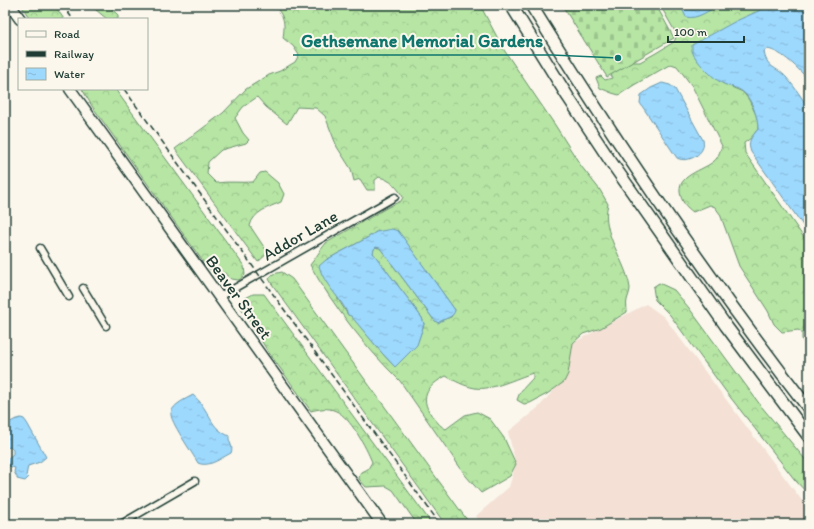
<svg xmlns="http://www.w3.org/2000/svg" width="814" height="529" viewBox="0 0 814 529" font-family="Itim,sans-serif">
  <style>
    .built { fill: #f4e0d5 }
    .forest { fill: url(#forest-crowns); stroke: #6a916c; fill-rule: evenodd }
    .cemetery { fill: url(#cemetery-stones); stroke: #6a916c }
    .water { fill: url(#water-ripples); stroke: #6b9aad }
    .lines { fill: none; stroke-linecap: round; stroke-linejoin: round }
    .minor-casing { stroke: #1f3d34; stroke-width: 9 }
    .primary-casing { stroke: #1f3d34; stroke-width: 13 }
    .motorway-casing { stroke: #1f3d34; stroke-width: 14 }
    .minor { stroke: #fbf7ec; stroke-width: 6 }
    .primary { stroke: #fbf7ec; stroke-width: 10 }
    .motorway { stroke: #fbf7ec; stroke-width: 11 }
    .rail { stroke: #1f3d34; stroke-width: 1.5; stroke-dasharray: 6 3; stroke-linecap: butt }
    .labels { text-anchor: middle; stroke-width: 4; stroke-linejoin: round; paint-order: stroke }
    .street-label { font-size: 17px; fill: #1f3d34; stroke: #fbf7ec }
    .leader { fill: none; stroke: #0f766e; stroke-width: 1.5 }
    .callout-dot { fill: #0f766e; stroke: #fbf7ec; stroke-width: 1.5 }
    .callout-label { font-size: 18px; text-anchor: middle; font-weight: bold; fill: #0f766e; stroke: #fbf7ec; stroke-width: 4; stroke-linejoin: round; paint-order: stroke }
  </style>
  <defs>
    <pattern id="forest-crowns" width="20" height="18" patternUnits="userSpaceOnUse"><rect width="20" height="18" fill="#b6e5a4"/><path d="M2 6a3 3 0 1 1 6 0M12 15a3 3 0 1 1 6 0" fill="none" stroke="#9cc58e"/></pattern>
    <pattern id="cemetery-stones" width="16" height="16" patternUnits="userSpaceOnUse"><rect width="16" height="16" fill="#b6e5a4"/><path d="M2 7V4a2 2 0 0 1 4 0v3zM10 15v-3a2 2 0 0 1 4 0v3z" fill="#9cc58e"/></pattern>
    <pattern id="water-ripples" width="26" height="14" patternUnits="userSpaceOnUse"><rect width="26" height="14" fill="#9dd8fd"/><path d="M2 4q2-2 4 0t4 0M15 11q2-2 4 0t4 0" fill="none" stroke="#87bad9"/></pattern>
  </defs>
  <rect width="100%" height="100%" fill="#fbf7ec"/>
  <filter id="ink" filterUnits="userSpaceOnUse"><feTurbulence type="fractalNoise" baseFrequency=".025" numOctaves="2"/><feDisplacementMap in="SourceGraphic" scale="8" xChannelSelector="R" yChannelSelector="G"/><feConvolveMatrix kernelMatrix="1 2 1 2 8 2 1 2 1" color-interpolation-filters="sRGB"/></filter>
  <g filter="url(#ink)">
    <polygon class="built" points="646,304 664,317 809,510 809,524 481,524 476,516 509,487 516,464 508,432 539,407 568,374 573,343"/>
    <g class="forest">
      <polygon points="21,5 54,5 64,19 30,19"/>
      <polygon points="90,5 112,5 112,9 118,15 118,19 107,19"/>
      <path d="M274,5H480L504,50L555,125L581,166L600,190L608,204C600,233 626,260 630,288C630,292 628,296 627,300C626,304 627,308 627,312L601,328L583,334L573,343L568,374L564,382L547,394L530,403L524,404L517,400L520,392L533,378V373C516,378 492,391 475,388C464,386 455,381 446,376C426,386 418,400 434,418C438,423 441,427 446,429L465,415L477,412L490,419L504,438L516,464L510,476L481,493L466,476L400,381C365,347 334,307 310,265C316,258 320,250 326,243L388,207L401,201L403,197C397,187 391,180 379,177L375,180V190H367L360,179L354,181L351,169L337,147L325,116L316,108L297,107L287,124L266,107L257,97L243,107L235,118L243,133L249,140L246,143L221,150L208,162L207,174L216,183C229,181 241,183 253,182L260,173L265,172L278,183L284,194L281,202C269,207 253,212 250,226L268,253L258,262L175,149L223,113L246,89L269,75L280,71L295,62L299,55L293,46L283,38C285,23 285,17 274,5ZM398,231L455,310L451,317L442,320L438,323L434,320L380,248L376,247L374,249L373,253L409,300L422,318L424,324L418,341L395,367L382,353L351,315H348L338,299L326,260L367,238L376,232Z"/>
      <path d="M660,5H687L685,6L697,16L719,5H772L692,45L722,83L743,92L749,100L758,119V129L751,138L744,143L745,153L809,245V356L802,339V332L798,330L782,332L774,324L768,311L739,266L720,214L715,207L710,205L693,212C686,207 681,201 680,192C678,173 708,170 717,158C719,155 720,150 722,146L692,86L677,66L671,64L634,85L619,95L612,93L600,88L596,78L601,76L605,80L612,78L611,71L627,62H640L656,53L674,42L677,35Z"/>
      <polygon points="82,89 115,89 244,266 245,275 239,280 231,279 224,273 213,272 204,263 92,106"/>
      <polygon points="282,272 292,279 308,301 470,524 445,524 272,284 269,279 273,274"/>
      <polygon points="659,283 674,290 689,308 761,406 809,464 809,495 795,480 727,393 670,315 655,300 653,287"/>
      <path d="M253,294H264L432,524H417L393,490L386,486L366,487L359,479L360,473L368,469L372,462C366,447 350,417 336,411C328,407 318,409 311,411L267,350L240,306L242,300Z"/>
    </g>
    <polygon class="cemetery" points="562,5 656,5 674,38 607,77"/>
    <g class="water">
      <path d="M687,5H719C709,10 697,20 686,17L683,11Z"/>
      <path d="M772,5H809V81C800,70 782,51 767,49L764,51C766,68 777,67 786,77C795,87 802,98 809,109V234L751,152C747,141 751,138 758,129C758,118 752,99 743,92C737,87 729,87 722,83C714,79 695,61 692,51C692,50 692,46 692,45L736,21Z"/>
      <path d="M662,83L670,85L675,89L703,140C707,153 688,164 677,158L640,103L641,95L651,88Z"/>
      <path d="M392,229L398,231L402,236L455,310C454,318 444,318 438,323L434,320L380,248L376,247L374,249L373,253L409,300L422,318L424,324L417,345L395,367L382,353L351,316L348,315C342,298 324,286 319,266L326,260L367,238L376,232Z"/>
      <path d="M193,395C196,398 200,401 202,405C212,419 212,428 229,436C228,442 234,446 231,453C221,458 209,468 198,463C193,454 169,420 171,413C173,404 186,399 193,395Z"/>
      <polygon points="21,418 24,419 27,423 46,457 40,462 28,466 26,476 28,478 25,481 17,479 17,477 14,472 15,468 9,466 7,459 13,454 13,450 11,447 5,448 5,425 14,420"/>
    </g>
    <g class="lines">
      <g class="minor-casing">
        <g id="minor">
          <polyline points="40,248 69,297"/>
          <polyline points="83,288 106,326"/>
          <polyline points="219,297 395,197"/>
          <polyline points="121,524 195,481"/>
        </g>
      </g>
      <g class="primary-casing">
        <g id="primary">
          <polyline points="10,5 20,19"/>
          <polyline points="70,89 382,524"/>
        </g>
      </g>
      <g class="motorway-casing">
        <g id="motorway">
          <polyline points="511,5 568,97 609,159 726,326 809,437"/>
          <path d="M531,5C617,144 709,280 809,409"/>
        </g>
      </g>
      <use href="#minor" class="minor"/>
      <use href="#primary" class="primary"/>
      <use href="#motorway" class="motorway"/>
      <g class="rail">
        <polyline points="62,5 73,19"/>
        <polyline points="124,89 440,524"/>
      </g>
    </g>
  </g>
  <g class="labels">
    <g class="street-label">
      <text transform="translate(300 235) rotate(-30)" y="6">Addor Lane</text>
      <text transform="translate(239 297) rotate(54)" y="6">Beaver Street</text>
    </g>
  </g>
  <path class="leader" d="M618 58L552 55H293"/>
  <circle class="callout-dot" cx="618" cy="58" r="4"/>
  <g class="callout-label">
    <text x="422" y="47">Gethsemane Memorial Gardens</text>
  </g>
  <rect width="814" height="529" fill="none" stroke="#fbf7ec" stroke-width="20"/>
  <rect x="10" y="10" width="794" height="509" fill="none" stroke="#1f3d34" stroke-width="1.5" filter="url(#ink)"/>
  <rect x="18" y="18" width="130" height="72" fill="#fbf7ec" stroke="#a3ada2"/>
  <rect x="26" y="31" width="20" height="6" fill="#fbf7ec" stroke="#a3ada2"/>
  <text x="54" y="38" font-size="12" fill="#1f3d34">Road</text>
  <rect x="26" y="51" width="20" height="6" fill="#1f3d34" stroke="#a3ada2"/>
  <text x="54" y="58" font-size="12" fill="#1f3d34">Railway</text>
  <rect x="26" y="68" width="20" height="12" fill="url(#water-ripples)" stroke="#a3ada2"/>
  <text x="54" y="78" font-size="12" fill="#1f3d34">Water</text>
  <path d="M668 36v6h76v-6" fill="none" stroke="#1f3d34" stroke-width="2"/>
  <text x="674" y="36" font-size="12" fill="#1f3d34" stroke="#fbf7ec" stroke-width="3" paint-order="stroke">100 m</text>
</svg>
